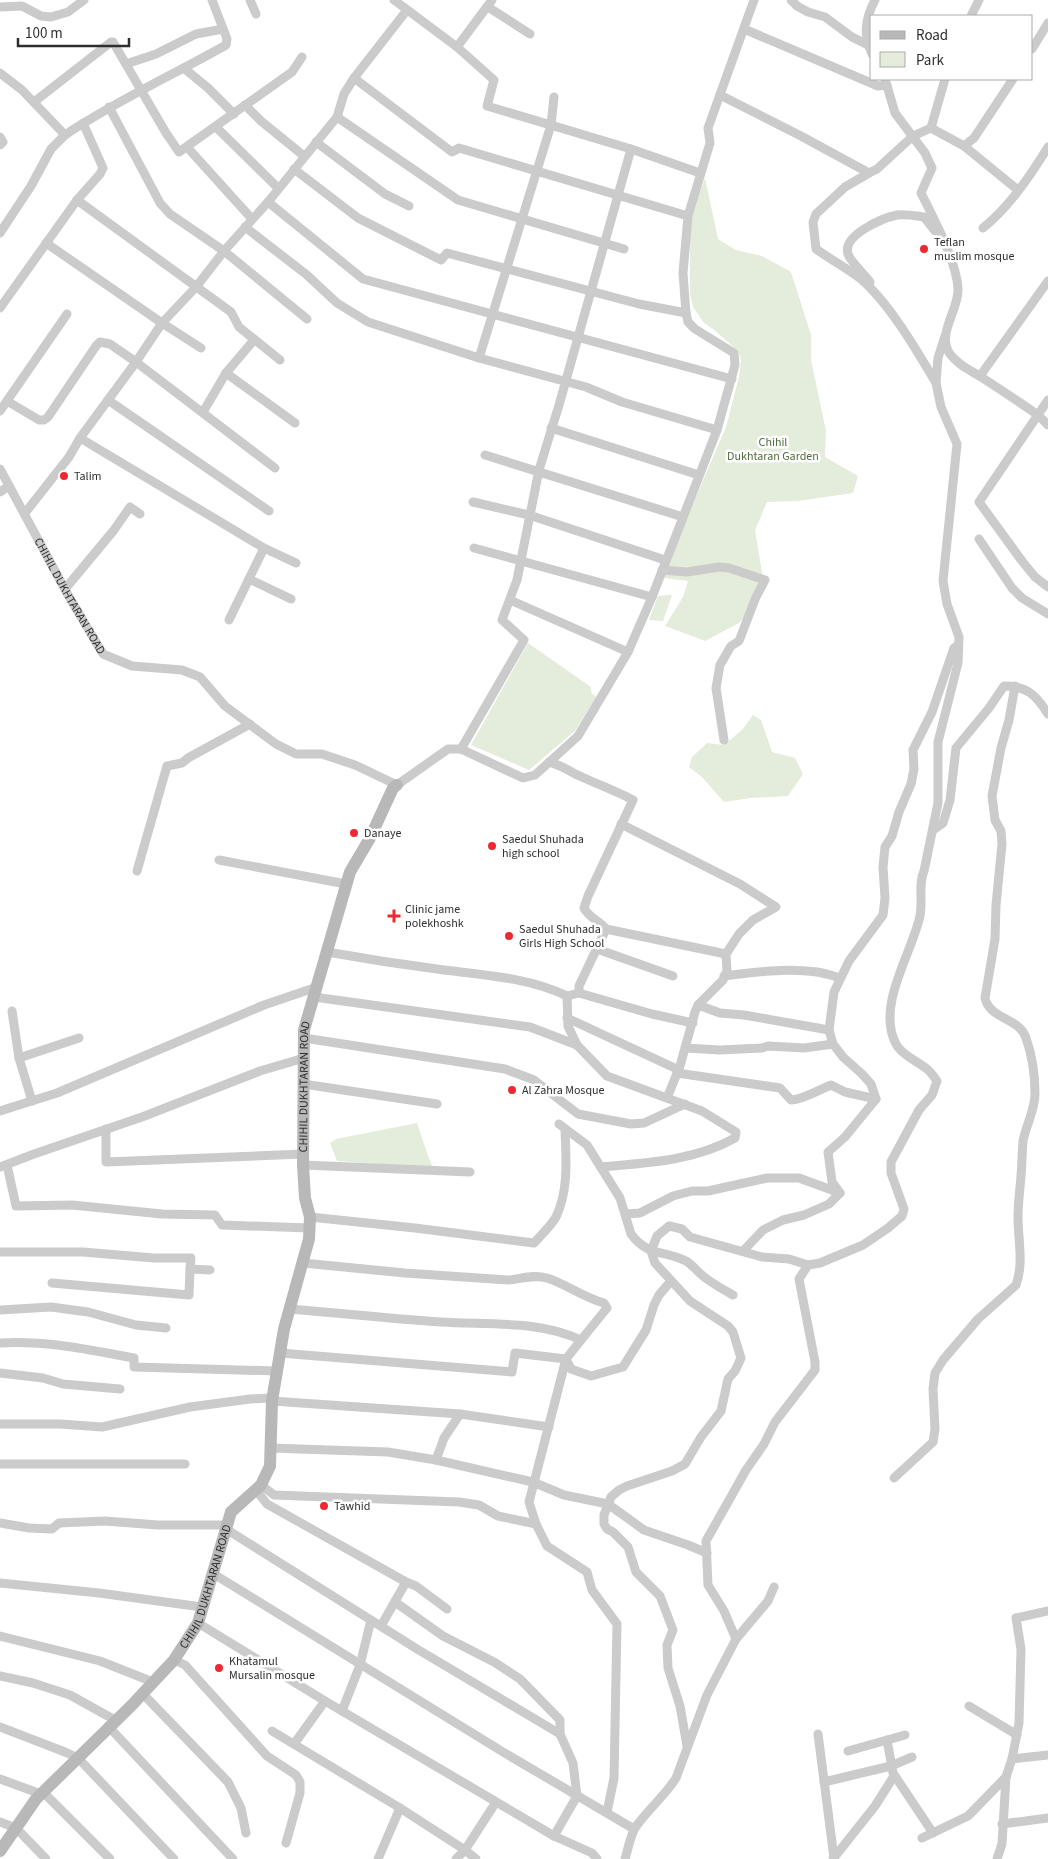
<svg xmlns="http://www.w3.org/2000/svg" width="1048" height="1859" viewBox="0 0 1048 1859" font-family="'Source Sans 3',sans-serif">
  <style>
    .green { fill: #e4ecdb }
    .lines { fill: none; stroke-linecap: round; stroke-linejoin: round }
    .street { stroke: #cbcbcb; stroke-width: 9 }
    .secondary { stroke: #b8b8b8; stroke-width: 12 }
    .poi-dot { fill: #ed2831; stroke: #fff; stroke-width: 2 }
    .labels { text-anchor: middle; stroke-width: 5; stroke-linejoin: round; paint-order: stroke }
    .poi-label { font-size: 12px; fill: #2e2e2e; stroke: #fff; text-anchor: start }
    .park-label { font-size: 12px; fill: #506c39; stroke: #fff }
    .street-label { font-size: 12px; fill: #2e2e2e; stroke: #fff }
  </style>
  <rect width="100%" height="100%" fill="#fff"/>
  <g class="green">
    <polygon points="705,178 718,239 736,250 762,256 791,272 811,335 811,360 826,431 825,457 858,476 853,493 798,501 767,502 755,530 763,578 749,613 739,623 705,641 665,626 683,597 688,581 664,578 682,529 726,427 739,377 741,360 738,351 713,329 704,323 693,307 690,294 690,227 698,197"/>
    <polygon points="672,595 663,621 649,620 658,596"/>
    <polygon points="528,643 591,687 591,692 596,697 575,731 529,770 471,745"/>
    <polygon points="753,715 761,720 772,752 795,758 803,774 788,796 751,798 724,802 702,777 689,767 692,757 707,743 724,745 743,729"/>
    <polygon points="417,1123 427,1153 433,1168 337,1161 330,1143 336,1139"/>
  </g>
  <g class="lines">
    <g class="street">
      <polyline points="250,0 256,14"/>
      <polyline points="394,0 457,47 494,80 487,106 631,149 700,173"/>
      <polyline points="791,0 797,6 808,12 825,17 852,37 868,45"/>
      <polyline points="0,7 22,6 41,16 51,17 68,12 84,0"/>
      <polyline points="488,7 530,34"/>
      <polyline points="971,16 979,0"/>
      <polyline points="744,29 878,86 887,85"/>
      <polyline points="457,47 492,0"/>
      <polyline points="1032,49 1048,23"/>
      <path d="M872,54C863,35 865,19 875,0"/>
      <polyline points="126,64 156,54 196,34 223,29"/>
      <polyline points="185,69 208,88 234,114"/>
      <path d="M0,73L22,90L65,135C116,101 173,75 226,45L227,39L212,0"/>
      <polyline points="354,78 452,152 459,148 688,216"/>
      <path d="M885,79L895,113L925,153L932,168L921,193C933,217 957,262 958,289C959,310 936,334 950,354C958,365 970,370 981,377C1000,389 1019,402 1038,415L1048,425"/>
      <polyline points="720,95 801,136 869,173 877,169 913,136 931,128 964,146 1018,190"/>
      <polyline points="34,102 111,42 113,42 166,133 179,152 292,72 302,57"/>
      <polyline points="245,105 261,121 304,156"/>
      <polyline points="109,107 160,203 170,214 224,251 307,319"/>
      <polyline points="337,117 458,200 624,249"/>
      <polyline points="216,127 278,188"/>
      <polyline points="931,128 945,79"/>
      <polyline points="0,137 3,142 0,145"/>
      <polyline points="316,142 385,194 409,206"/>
      <polyline points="964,146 974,138 1013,79"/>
      <polyline points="187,147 252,219"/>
      <polyline points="294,169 358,218 441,260 447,253 639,304 686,313"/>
      <path d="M869,173L845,187L816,214L813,222L816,249C831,260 847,268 861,279C890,304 917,351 936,383"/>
      <polyline points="77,200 231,312 239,327 280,360"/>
      <polyline points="268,202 363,279 732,379"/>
      <polyline points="245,227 307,275 337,303 368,322 479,358 586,387 622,402 717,430"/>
      <path d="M983,228C1010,206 1030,176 1048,147"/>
      <polyline points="0,233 31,186 51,149 65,135"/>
      <polyline points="46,243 162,323 201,348"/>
      <path d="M870,282C865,275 850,261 848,254C842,235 883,218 897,215C906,214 916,216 924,217L935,231L936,230"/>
      <polyline points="0,308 77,200 100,174 103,168 83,123"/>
      <polyline points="479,358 551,125 554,97"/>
      <polyline points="226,373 295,423"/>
      <polyline points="980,376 1048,281"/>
      <polyline points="108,400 269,511"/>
      <polyline points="1048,400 979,502 1022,561 1035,577 1048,587"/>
      <polyline points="7,401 39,420 44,420 48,417 96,346 100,342 110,344 136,362 275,468"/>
      <polyline points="0,411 67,314"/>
      <polyline points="203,412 226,373 254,340"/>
      <polyline points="551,428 699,475"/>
      <polyline points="80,438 264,548 296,563"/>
      <polyline points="485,455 683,517"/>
      <path id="s1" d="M0,469L68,595L103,654L132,666L182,670L200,677L225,706L276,744L296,754H322L355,765L397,785L448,749H461L523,778L535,775L578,736L628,652L652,597L717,430L735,365L734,353L695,329L688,322L686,313L683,273L688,216L710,143L708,128L754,0"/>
      <polyline points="0,492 9,486"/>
      <polyline points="473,502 529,515 665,560"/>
      <polyline points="25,513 69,457 80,438 136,362 162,323 196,287 224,251 268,202 337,117 344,94 354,78 407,10"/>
      <polyline points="979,539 1012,588 1022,598 1048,614"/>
      <polyline points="474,548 652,597"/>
      <polyline points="662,570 687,572 719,567 729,568 765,580 756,597 739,641 731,646 720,665 716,688 724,740"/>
      <polyline points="249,579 291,599"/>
      <polyline points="65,589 114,530 130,507 140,514"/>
      <polyline points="510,600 628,652"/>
      <polyline points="229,620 264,548"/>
      <polyline points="461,749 524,640 502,620 517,580 539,470 559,405 631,149"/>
      <path d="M549,762C562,765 570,772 582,777C599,785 616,791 633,800L588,896L584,908C589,918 599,920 606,929L579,986V993L567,996"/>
      <polyline points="621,824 740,884 776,907 753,920 739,934 726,954 727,971 723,980 698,1005 695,1012 680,1066 667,1098"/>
      <path d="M933,830L943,823L950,800L956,748L989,708L1004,686C1027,686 1036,695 1048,714"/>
      <polyline points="219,860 346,884"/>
      <polyline points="137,871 167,766 182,763 188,758 250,724"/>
      <polyline points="606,929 726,954"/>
      <polyline points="597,949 673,976"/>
      <path d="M327,952C366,959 405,965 444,970C485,975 530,978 567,996L568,1026L577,1045L607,1076L702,1111L736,1132L735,1138C694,1161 647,1163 601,1167"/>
      <path d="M724,976C755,972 787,968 817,972C825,973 833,976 840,978"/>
      <polyline points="579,993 652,1014 693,1023"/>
      <polyline points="314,997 530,1027 577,1045"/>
      <polyline points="698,1005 720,1013 744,1015 829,1030"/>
      <polyline points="12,1011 19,1058 32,1101"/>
      <polyline points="567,1018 679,1070"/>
      <polyline points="304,1038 505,1069 534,1080 578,1114 631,1124 644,1123 685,1104"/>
      <polyline points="686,1048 720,1050 762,1048 768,1046 804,1048 833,1044"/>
      <polyline points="19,1058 79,1038"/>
      <path d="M677,1073L780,1088L791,1100C805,1099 818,1090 831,1085L845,1092L876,1099"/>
      <polyline points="303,1084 437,1104"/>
      <polyline points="0,1111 57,1093 264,1005 317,987"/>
      <path d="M559,1124L587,1145L620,1198L631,1234C648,1257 665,1250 686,1261C693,1265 699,1274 707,1279C715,1285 724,1290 733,1295"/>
      <polyline points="106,1129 106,1162 303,1154"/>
      <polyline points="7,1165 16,1206 72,1205 162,1214 215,1215 222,1225 309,1228"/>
      <polyline points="303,1165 470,1172"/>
      <polyline points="0,1167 34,1154 142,1117 260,1071 304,1058"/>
      <polyline points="626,1214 640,1213 673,1196 692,1191 708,1191 767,1178 799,1178 840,1193"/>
      <path d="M310,1217L415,1228L534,1243C541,1235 551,1226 556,1217C569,1190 566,1158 565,1129"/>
      <polyline points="743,1251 763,1230 783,1220 804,1215 829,1204 840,1193 832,1182 828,1152 845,1137 876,1099 871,1084 862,1074 843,1057 833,1044 829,1030 834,992 849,961 883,915 885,898 883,867 885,847 892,836 899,812 911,784 914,769 913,750 932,712 954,648 958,645"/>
      <polyline points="0,1252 83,1252 154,1258 191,1258 190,1269 210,1270"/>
      <path d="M303,1263L405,1273L508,1280C521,1279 533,1274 547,1278C566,1284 583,1297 604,1303L607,1308L581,1340"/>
      <polyline points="52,1283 189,1295 190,1269"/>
      <path d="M289,1309C340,1313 391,1319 441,1322C488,1325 538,1320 581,1340L566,1359L529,1502L536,1524L547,1546L587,1572L592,1590L617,1624L614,1778L607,1812"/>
      <polyline points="0,1310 51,1307 88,1312 136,1325 166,1328"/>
      <path d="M0,1343C45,1340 90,1350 134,1358V1367L277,1371"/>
      <polyline points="280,1353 512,1372 515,1353 566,1359"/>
      <polyline points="566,1359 571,1369 591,1376 623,1367 646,1330 654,1305 659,1295 671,1281"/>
      <polyline points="0,1373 43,1378 63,1384 120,1389"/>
      <polyline points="272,1401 460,1414 549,1427"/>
      <polyline points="0,1424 60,1424 102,1427 190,1407 250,1399 273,1398"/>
      <polyline points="270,1448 388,1452 436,1460 533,1482 564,1495 608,1504 644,1530 688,1545 707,1553"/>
      <polyline points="436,1460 444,1438 460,1414"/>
      <polyline points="0,1464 185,1464"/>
      <path d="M894,1478L933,1442L935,1429L933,1389L935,1373L943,1360L978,1319L1016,1285C1024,1263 1018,1240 1018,1217C1018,1204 1020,1189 1021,1176C1022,1164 1022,1153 1023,1141C1026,1125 1035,1110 1035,1094C1035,1076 1032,1055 1026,1038C1019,1017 990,1020 985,998L995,939L996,905L1002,844L1001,831L995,820L992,796L1001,748L1009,720L1015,686"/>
      <polyline points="261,1485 274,1495 459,1502 479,1505 498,1516 536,1524"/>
      <polyline points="256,1490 267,1504 406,1582 416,1586 447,1609"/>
      <polyline points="0,1523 29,1528 52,1529 59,1523 105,1521 158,1525 227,1525"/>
      <polyline points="226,1529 417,1649 560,1734"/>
      <polyline points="212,1573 503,1752 634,1829"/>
      <polyline points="0,1583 99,1593 202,1607"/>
      <polyline points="395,1602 443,1636 494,1662 520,1679 560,1720 560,1734 573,1763 577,1796 554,1836"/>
      <polyline points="198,1623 325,1701 554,1836 592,1853 597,1859"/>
      <polyline points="381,1626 406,1582"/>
      <polyline points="0,1636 100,1661 153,1682"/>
      <polyline points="736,1639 724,1611 708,1585 706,1541 746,1470 764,1444 775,1422 815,1370 815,1362 799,1279 808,1265"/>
      <polyline points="174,1660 185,1665 267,1756 296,1775 300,1782 300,1793 286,1843"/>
      <polyline points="0,1676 33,1683 70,1695 115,1720"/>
      <polyline points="142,1693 228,1782 241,1808 246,1833"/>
      <polyline points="969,1706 1017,1735"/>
      <polyline points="342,1711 360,1665 371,1620"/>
      <polyline points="108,1726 233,1859"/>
      <polyline points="0,1727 65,1752 78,1758 174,1859"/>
      <polyline points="272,1731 400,1808 465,1850 476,1859"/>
      <polyline points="818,1734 834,1858"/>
      <polyline points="887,1740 893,1773 933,1833"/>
      <polyline points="294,1744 325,1701"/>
      <path d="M687,1746L680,1706L668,1668L667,1645L673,1630L660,1596L636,1572L628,1547L613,1532L607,1529L604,1524V1515L611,1497L619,1490L627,1486L672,1471L685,1464L701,1437L721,1411L728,1379L735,1371L741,1358L733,1332L728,1326L690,1301L655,1263L651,1251L657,1236L669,1226L682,1229L690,1237L762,1257L789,1259L808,1265L820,1263L863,1245L888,1228L902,1216L904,1209L891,1173V1162L919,1110L932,1095L937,1081C934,1077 931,1072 927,1069C917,1061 900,1054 895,1042C877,1004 912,953 920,916C923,900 918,884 924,871L938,803V742L958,663L959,637L947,604L943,581L957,444L941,407L936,383L938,358L945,336"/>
      <polyline points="848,1751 905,1735"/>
      <polyline points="1012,1759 1048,1755"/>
      <polyline points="0,1779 41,1794"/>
      <polyline points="824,1782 891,1766 912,1757"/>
      <polyline points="43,1792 110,1859"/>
      <polyline points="0,1822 16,1828 46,1859"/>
      <polyline points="1002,1824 1048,1818"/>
      <polyline points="922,1838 968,1816 1006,1777"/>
      <polyline points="378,1859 400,1808"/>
      <polyline points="456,1859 465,1850 496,1802"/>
      <path d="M625,1859C628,1849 630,1837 635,1828C647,1810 665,1796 676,1778L707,1695L736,1639L768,1601L774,1587"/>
      <polyline points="833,1859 875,1806 894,1776"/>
      <polyline points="997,1859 1002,1844 1006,1777 1012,1759 1019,1723 1021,1649 1016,1618 1048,1611"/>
    </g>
    <path class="secondary" id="s2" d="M0,1851L36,1799L131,1706L174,1660L198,1623L231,1512L261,1485L270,1466L272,1401L284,1329L309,1239L310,1217L305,1198L303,1165L304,1030L350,872L370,838L393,788L397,785"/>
  </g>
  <g class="poi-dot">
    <circle cx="924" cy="249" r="5"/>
    <circle cx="64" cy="476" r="5"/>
    <circle cx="354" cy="833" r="5"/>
    <circle cx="492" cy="846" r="5"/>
    <path d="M391.5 908.5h5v5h5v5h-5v5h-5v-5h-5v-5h5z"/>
    <circle cx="509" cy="936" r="5"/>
    <circle cx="512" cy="1090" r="5"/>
    <circle cx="324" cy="1506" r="5"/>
    <circle cx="219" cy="1668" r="5"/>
  </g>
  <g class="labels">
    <g class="poi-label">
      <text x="934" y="246">Teflan<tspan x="934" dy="14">muslim mosque</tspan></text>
      <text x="74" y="480">Talim</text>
      <text x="364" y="837">Danaye</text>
      <text x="502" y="843">Saedul Shuhada<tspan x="502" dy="14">high school</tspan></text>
      <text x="405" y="913">Clinic jame<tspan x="405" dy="14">polekhoshk</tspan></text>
      <text x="519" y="933">Saedul Shuhada<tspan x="519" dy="14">Girls High School</tspan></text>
      <text x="522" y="1094">Al Zahra Mosque</text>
      <text x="334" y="1510">Tawhid</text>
      <text x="229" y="1665">Khatamul<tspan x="229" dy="14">Mursalin mosque</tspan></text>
    </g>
    <g class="park-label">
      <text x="773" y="446">Chihil<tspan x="773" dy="14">Dukhtaran Garden</tspan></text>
    </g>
    <g class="street-label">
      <text dy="4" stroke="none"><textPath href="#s1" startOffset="145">CHIHIL DUKHTARAN ROAD</textPath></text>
      <text dy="4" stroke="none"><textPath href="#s2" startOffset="865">CHIHIL DUKHTARAN ROAD</textPath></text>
      <text dy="4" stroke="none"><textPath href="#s2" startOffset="340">CHIHIL DUKHTARAN ROAD</textPath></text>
    </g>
  </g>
  <rect x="870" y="15" width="162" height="65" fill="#ffffff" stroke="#ababab"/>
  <rect x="880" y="31" width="25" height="8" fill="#b8b8b8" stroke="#ababab"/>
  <text x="916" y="40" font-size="15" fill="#2e2e2e">Road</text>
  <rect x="880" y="52" width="25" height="15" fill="#e4ecdb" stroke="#ababab"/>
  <text x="916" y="65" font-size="15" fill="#2e2e2e">Park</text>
  <path d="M18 38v8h111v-8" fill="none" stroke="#2e2e2e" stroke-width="2.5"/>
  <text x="25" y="38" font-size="15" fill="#2e2e2e" stroke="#ffffff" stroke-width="4" paint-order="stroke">100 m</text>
</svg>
